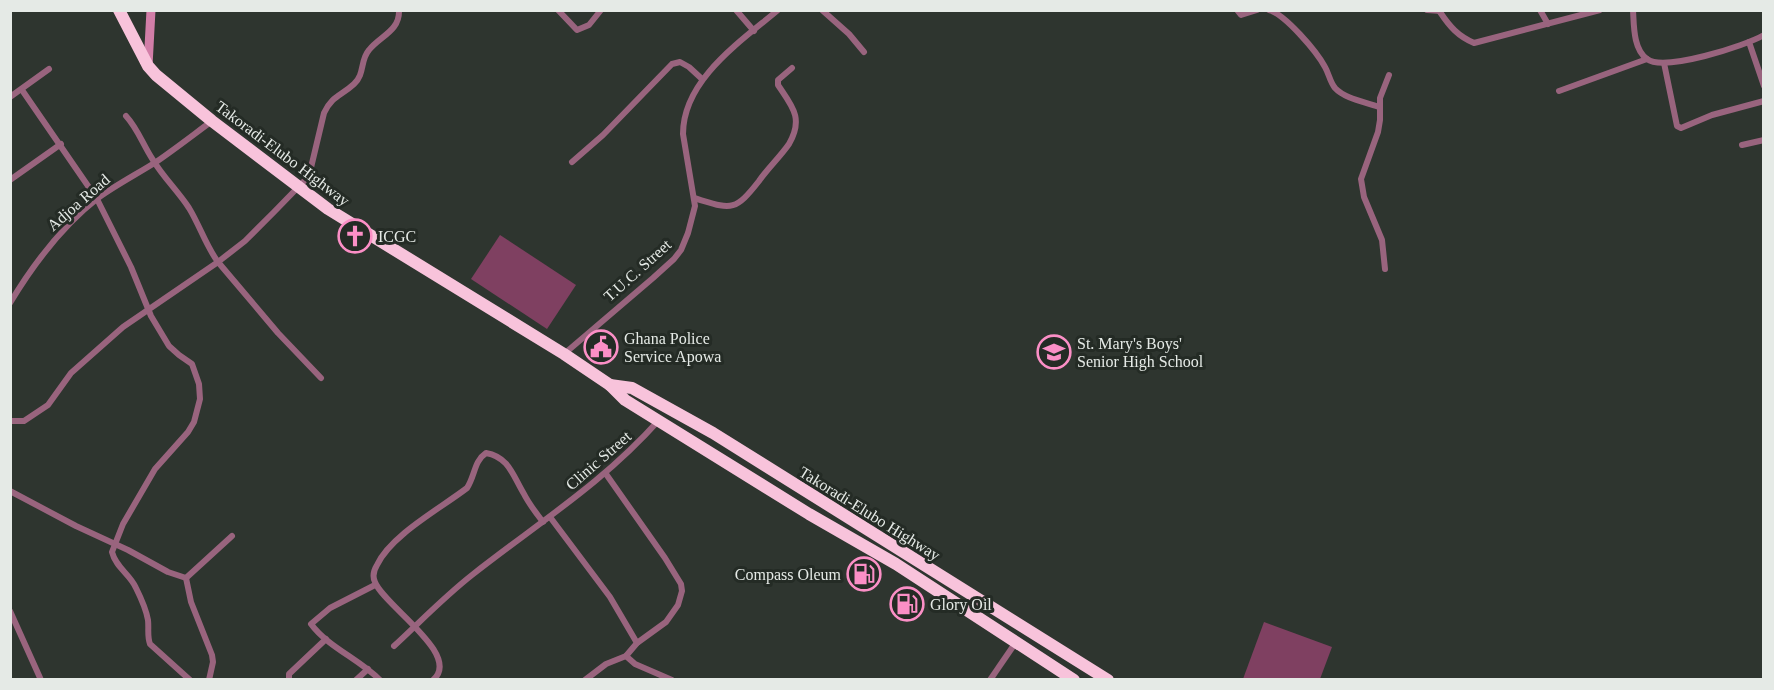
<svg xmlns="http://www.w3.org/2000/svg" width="1774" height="690" viewBox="0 0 1774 690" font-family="Georgia,serif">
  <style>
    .green { fill: #7f4061 }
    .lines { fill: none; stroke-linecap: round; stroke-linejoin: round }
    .street { stroke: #99647e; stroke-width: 6 }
    .secondary { stroke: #d27ea8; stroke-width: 9 }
    .highway { stroke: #f8c3db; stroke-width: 12 }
    .labels { text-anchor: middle; stroke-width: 6; stroke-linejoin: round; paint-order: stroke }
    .street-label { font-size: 16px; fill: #e5eae6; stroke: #242b25 }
    .poi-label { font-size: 16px; fill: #e5eae6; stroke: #242b25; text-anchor: start }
  </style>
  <rect width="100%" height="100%" fill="#2e352f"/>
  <g class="green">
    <polygon points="500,235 576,285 547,329 471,279"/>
    <polygon points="1264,622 1332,647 1320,679 1243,679"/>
  </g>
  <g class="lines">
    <g class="street">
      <polyline points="558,10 577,30 589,25 601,10"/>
      <polyline points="736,10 754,31"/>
      <polyline points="822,10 849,34 864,52"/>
      <polyline points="1237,10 1241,15 1257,10"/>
      <path d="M1269,10C1285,14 1317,52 1325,67C1329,74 1330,82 1335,88C1345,99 1366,102 1379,107"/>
      <polyline points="1427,10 1441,11"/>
      <polyline points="1540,10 1548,24"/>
      <path d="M1633,10C1634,25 1633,49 1647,59C1664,72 1745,46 1764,35"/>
      <path d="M1440,12C1450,27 1458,36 1474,43L1600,10"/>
      <polyline points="1749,42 1764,86"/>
      <polyline points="1664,63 1677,126 1681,128 1712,115 1764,101"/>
      <path d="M22,90L97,199L131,267L151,316L169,346L179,355L192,364L199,384L200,399L194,422L188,432L155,469L123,524L112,552C116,568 130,574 136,588C141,598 146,609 148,620C149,629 147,636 150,644L190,680"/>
      <polyline points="1559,91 1647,59"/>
      <polyline points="10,97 49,69"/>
      <path d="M126,116C138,129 143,145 153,160C163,177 178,191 189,208C200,226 206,246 218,262L278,333L321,378"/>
      <polyline points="1742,145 1764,140"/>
      <polyline points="572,162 603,135 672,64 680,62 689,67 702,79"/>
      <polyline points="10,180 61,144"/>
      <path d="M694,198C731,209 734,213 759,181C768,168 780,157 789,144C804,118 792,106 778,85V80L792,68"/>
      <polyline points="1385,269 1382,240 1364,197 1361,179 1378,132 1380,120 1380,98 1389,75"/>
      <path d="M10,303C34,263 61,227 98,198C116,185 137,174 156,162C175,149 193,135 212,121"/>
      <path d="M564,354L653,278L674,259L681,250L688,233L695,206L683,134C683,80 740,42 778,10"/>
      <path d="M10,421H24L48,405L71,373L123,327L218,262L245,241L274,212L309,176L324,113C332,96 341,96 354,84C365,74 360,60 369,50C380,36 400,31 399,10"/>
      <polyline points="10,491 76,526 128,550 168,572 186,578"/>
      <polyline points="550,517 610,597 637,643"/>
      <polyline points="186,578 191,602 212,655 213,662 209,680"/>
      <polyline points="186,578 232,536"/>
      <path d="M375,585L330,608L311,624C328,647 359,659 380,680"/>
      <polyline points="10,611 41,680"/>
      <path d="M394,646C420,622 444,597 472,575C538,523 603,483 659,420"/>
      <polyline points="626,656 635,664 672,680"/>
      <polyline points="289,680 289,674 326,639"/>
      <polyline points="356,680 368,669"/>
      <path d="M433,680C463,655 383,605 375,582C372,576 374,570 377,565C391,535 441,508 467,488C475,476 474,461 486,453C509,457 513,476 524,494C529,504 536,513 543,522"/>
      <polyline points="585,680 606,664 626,656 637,643 666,622 678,605 682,591 681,584 665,558 606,474"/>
      <polyline points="990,680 1016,642"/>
    </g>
    <polyline class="secondary" points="148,66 151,10"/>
    <g class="highway">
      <polyline points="119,10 148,66 156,75 212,121 328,209 564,354 610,385 625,400 809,514 896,564 1074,680"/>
      <polyline points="610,385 632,388 713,433 1108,680"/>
    </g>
  </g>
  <defs>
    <g id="church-ring" transform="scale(1.725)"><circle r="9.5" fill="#242b25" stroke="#fb8fc6" stroke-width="1.5"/><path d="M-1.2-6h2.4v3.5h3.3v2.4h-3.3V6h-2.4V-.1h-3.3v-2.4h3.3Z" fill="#fb8fc6"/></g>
    <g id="civic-ring" transform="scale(1.725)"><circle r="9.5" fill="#242b25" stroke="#fb8fc6" stroke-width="1.5"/><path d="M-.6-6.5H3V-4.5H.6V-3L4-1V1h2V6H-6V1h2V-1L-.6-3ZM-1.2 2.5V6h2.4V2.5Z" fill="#fb8fc6"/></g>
    <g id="school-ring" transform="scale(1.725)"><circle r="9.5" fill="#242b25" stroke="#fb8fc6" stroke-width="1.5"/><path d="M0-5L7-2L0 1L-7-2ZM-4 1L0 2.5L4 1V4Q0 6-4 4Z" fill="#fb8fc6"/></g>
    <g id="fuel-ring" transform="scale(1.725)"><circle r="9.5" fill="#242b25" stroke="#fb8fc6" stroke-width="1.5"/><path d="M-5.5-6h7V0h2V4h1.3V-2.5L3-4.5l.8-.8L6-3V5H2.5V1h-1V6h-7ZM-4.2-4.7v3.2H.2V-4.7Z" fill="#fb8fc6"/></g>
  </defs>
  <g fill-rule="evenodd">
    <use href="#church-ring" x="355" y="236"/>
    <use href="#civic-ring" x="601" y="347"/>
    <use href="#school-ring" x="1054" y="352"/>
    <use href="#fuel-ring" x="864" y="574"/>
    <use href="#fuel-ring" x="907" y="604"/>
  </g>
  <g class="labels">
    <g class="street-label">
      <text transform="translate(283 153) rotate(37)" y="6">Takoradi-Elubo Highway</text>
      <text transform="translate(78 202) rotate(-41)" y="6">Adjoa Road</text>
      <text transform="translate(637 270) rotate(-42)" y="6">T.U.C. Street</text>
      <text transform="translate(598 460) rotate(-41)" y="6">Clinic Street</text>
      <text transform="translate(870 513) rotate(32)" y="6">Takoradi-Elubo Highway</text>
    </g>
    <g class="poi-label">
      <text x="378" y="242">ICGC</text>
      <text x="624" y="344">Ghana Police<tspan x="624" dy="18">Service Apowa</tspan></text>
      <text x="1077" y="349">St. Mary's Boys'<tspan x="1077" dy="18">Senior High School</tspan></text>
      <text x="841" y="580" text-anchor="end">Compass Oleum</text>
      <text x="930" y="610">Glory Oil</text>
    </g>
  </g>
  <rect width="1774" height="690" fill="none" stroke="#e5eae6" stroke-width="24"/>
</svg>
